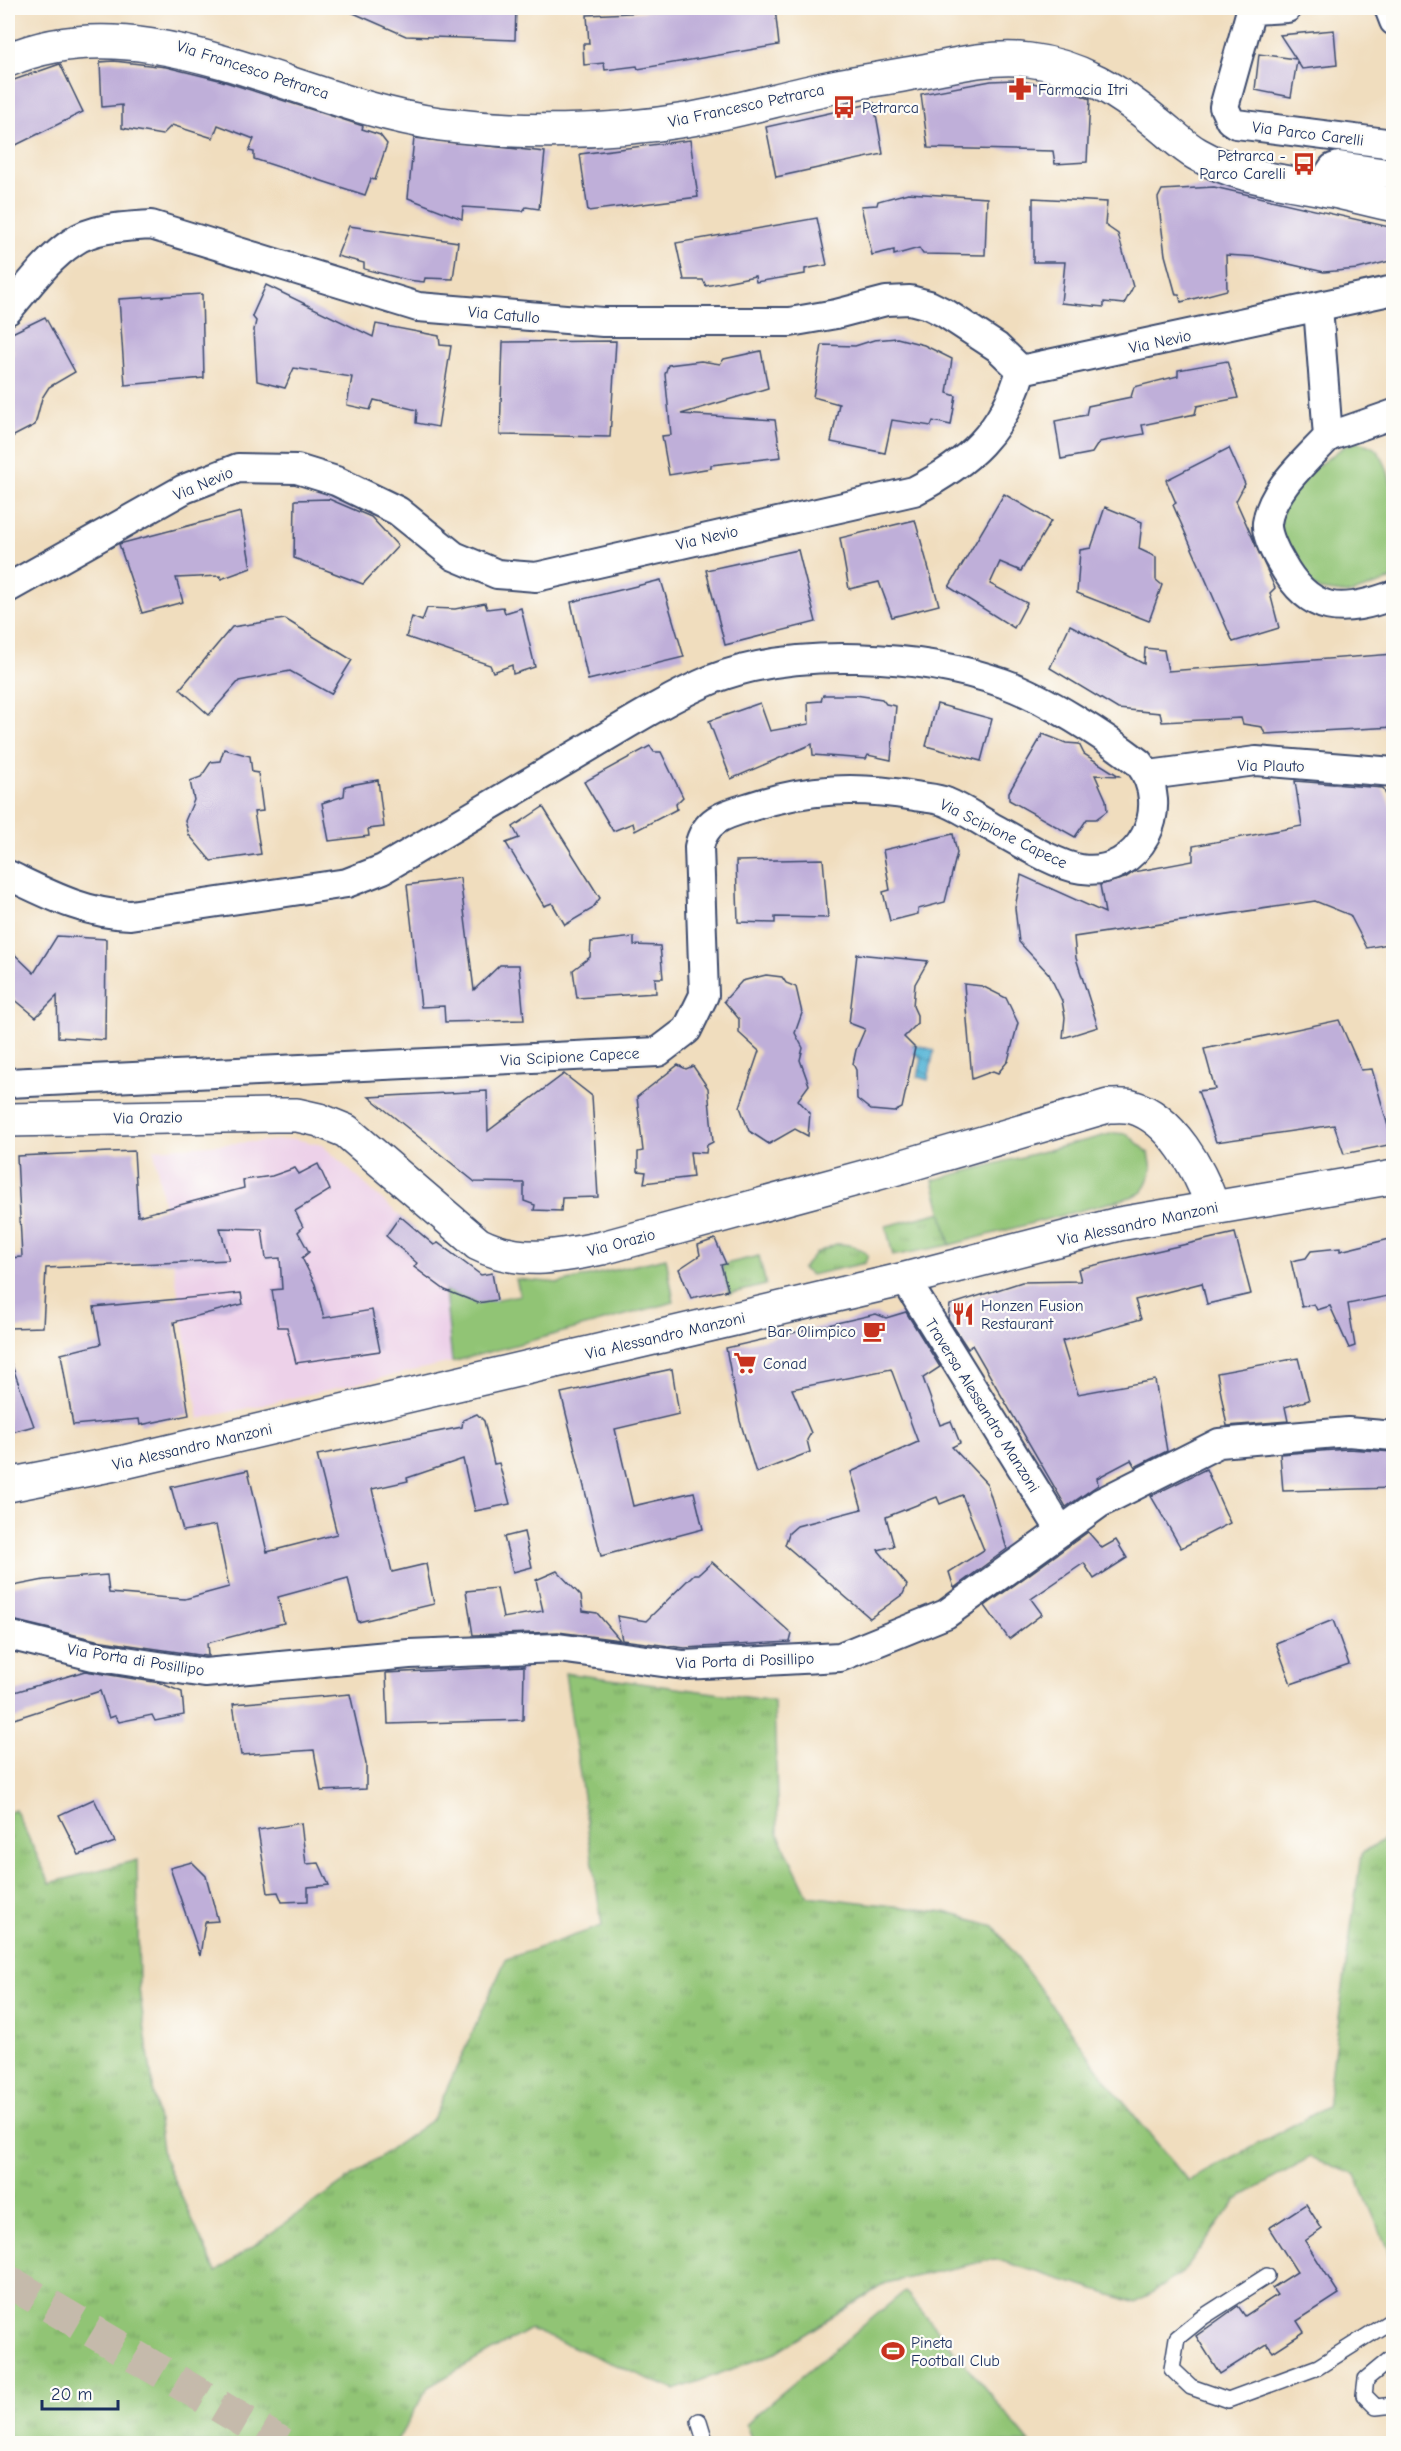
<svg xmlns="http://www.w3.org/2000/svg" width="1401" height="2451" viewBox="0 0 1401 2451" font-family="'Comic Neue',sans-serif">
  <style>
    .built { fill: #edd1e9 }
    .grass { fill: url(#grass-tufts); stroke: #567a6a; stroke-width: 1.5 }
    .garden { fill: #91c475; stroke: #567a6a; stroke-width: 1.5 }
    .water { fill: url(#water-waves); stroke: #3a739b; stroke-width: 1.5 }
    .building { fill: #bfafd9 }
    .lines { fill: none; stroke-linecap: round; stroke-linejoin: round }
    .primary-tunnel { stroke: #c5baab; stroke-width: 33; stroke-dasharray: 33 16; stroke-linecap: butt }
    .service-casing { stroke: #3b496c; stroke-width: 18 }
    .minor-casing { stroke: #3b496c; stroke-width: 32 }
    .tertiary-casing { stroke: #3b496c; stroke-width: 36 }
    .service { stroke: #fff; stroke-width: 15 }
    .minor { stroke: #fff; stroke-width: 28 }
    .tertiary { stroke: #fff; stroke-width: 33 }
    .labels { text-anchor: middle; stroke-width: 4.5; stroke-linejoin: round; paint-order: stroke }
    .street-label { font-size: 16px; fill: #1b2f5e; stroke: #fdfcf7 }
    .poi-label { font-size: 16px; fill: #1b2f5e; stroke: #fdfcf7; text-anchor: start }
  </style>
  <defs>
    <pattern id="grass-tufts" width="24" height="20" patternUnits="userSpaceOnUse" patternTransform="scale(1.5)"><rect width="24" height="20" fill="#91c475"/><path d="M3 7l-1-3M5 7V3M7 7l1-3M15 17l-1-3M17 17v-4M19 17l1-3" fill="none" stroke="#76a063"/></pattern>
    <pattern id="water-waves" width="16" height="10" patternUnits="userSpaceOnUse" patternTransform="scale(1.5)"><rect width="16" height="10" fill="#5ab7d8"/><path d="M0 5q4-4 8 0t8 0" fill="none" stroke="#4a95b2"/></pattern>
  </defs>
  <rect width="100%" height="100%" fill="#fdfcf7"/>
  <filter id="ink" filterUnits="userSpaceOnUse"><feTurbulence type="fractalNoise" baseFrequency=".0167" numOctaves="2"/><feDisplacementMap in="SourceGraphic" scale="12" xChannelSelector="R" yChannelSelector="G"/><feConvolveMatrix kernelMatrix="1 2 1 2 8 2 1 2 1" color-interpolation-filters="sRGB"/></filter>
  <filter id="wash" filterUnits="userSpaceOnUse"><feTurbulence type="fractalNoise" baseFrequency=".008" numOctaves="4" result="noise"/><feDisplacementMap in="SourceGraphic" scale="24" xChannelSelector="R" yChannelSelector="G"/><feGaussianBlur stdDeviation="1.35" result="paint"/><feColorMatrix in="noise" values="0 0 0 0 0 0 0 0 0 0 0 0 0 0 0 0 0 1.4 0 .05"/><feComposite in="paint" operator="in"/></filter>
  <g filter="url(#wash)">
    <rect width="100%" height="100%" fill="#f0ddbe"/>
    <polygon class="built" points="295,1139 322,1145 400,1216 386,1236 417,1263 415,1267 445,1290 452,1362 199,1419 154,1149"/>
    <g class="grass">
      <polygon points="942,1212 950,1245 893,1256 886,1226"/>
      <path d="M836,1244C850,1244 858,1246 868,1255L865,1263L811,1275L802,1269L816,1253Z"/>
      <polygon points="759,1256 766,1285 729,1294 721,1265"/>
      <polygon points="565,1673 774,1701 778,1833 808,1896 945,1912 994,1926 1116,2093 1188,2181 1327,2107 1361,1854 1393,1833 1393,2262 1356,2175 1310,2157 1235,2201 1182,2273 1136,2303 995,2259 886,2283 778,2352 675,2390 530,2329 428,2387 396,2443 8,2443 8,1814 15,1809 50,1883 137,1860 139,1989 163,2156 216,2272 433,2119 506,1959 602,1926"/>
    </g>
    <g class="garden">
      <path d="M1356,442C1362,443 1369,444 1374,448C1401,471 1393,545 1393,579L1350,594L1320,590L1301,578L1279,537L1284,498L1309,472L1345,446Z"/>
      <polygon points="1114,1133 1127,1134 1149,1153 1152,1169 1143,1192 1131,1197 950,1245 933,1180"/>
      <polygon points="666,1258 674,1302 452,1362 445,1290 478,1303 520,1295 516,1279 559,1283"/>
      <polygon points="905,2291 1030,2443 753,2443 746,2425 760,2411"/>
    </g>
    <polygon class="water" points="913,1044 934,1050 928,1080 918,1077 922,1058 911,1051"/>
    <g id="blocks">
      <g class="building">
        <polygon points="342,8 516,8 515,40 406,36"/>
        <polygon points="674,8 775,8 779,45 638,69 637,66 605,70 604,63 584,65 583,44 589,44 587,15 630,13"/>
        <polygon points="1334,30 1337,65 1302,69 1297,61 1291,97 1255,90 1259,54 1296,59 1280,35"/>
        <polygon points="114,61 166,67 219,80 363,126 362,129 380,135 387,144 375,180 371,179 365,195 254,159 254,152 249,151 254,139 218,125 213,138 172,125 162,135 122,128 122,105 102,107 100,62"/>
        <polygon points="60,64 83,112 8,149 8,82"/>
        <polygon points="1014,80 1067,89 1090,99 1087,162 1055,164 1053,151 928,148 921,94 991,81"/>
        <polygon points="874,103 883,154 776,177 766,127"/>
        <polygon points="414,138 545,152 539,209 526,207 523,211 463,207 462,219 408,198"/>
        <polygon points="690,140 698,197 588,211 580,154"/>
        <polygon points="1214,187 1394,228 1394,260 1358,269 1324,272 1258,257 1226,255 1227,290 1181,302 1179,295 1176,295 1165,255 1158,198 1162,190"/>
        <polygon points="908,193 987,198 985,255 923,254 919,248 894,255 894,250 872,255 861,206 877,205 878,201"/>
        <polygon points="1033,198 1107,202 1105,225 1118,234 1133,287 1124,304 1104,302 1104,307 1061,303 1065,262 1033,262"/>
        <polygon points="817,218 827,265 805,269 805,274 756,282 755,276 706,286 703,280 684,280 676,243"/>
        <polygon points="349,226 458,242 453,279 425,278 424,282 407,280 364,269 364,263 337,256"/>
        <polygon points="266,285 373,337 376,324 439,336 440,345 451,346 438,427 416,423 417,410 374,400 370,410 347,405 352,377 294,368 285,388 257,381 254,330 256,321 252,316"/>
        <polygon points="202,294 204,378 125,385 119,299"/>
        <polygon points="45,317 75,372 49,387 42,398 35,425 8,439 8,356 14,353 8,335"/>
        <polygon points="897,338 924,345 952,359 947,393 956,396 951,425 933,421 931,426 892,420 885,453 831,442 839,404 813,397 822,345 855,346 874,340"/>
        <polygon points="616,341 610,437 500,435 503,342"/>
        <polygon points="761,351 768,388 681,414 775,420 781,457 711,465 711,468 669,475 662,436 671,435 665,374 668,365 701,361 720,364 724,359"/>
        <polygon points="1227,361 1238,398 1197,406 1195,414 1142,425 1144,434 1099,442 1092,453 1061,459 1055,421 1086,415 1088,406 1131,397 1134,387 1178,376 1178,370"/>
        <polygon points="1229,448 1245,484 1236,501 1275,588 1270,593 1279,628 1233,642 1173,505 1176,503 1166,480"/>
        <polygon points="1004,494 1051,521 1021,571 1000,562 990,584 1027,603 1014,628 949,587"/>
        <polygon points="329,499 371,517 398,546 363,584 294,558 295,500"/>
        <polygon points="1105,507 1142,522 1139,549 1156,557 1156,580 1162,585 1149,621 1077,593 1080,550 1091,548"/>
        <polygon points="241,512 251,568 221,579 220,576 176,578 183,602 142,613 119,544"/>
        <polygon points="915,520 939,605 892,617 879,582 849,589 840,538"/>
        <polygon points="798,550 816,622 725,645 706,570"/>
        <polygon points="661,580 684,657 588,680 571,602"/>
        <polygon points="485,603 487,609 503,607 505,613 521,608 535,667 513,674 512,665 493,672 490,665 406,637 412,617 422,621 427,608 455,609"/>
        <polygon points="285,619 352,660 331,694 290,671 239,681 209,715 180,689 232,627"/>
        <polygon points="1070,625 1144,664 1145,648 1164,650 1168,671 1394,654 1394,727 1265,734 1262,727 1243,724 1241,718 1162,722 1160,713 1118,709 1050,668"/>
        <polygon points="823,695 855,695 882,699 886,704 896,706 891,760 868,755 866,759 813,755 812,744 731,779 709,721 760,703 770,731 809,724 808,702 821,701"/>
        <polygon points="937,704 992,719 981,761 926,746"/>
        <polygon points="1043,734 1066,743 1079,744 1084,754 1119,776 1095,775 1106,800 1107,811 1096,819 1087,819 1075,837 1009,800 1009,792"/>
        <polygon points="650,746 654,752 661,752 683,797 676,804 677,809 635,831 633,823 613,831 584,782"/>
        <polygon points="224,749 250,756 252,772 258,773 263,811 254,812 261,854 211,861 189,835 185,821 194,800 190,781 201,777 211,762 220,761"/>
        <polygon points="378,780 384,827 368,829 369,836 329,841 322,803 344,796 345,786"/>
        <polygon points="1295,781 1383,788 1394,814 1394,943 1367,948 1350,915 1315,901 1074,937 1076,958 1098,1027 1063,1038 1065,1017 1062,1001 1049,974 1019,942 1015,908 1021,875 1105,913 1100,885 1125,878 1134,872 1193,861 1193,846 1302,826"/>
        <polygon points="543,807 600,898 592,909 565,925 552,903 544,906 506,843 519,838 513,827"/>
        <polygon points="953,834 957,853 945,902 918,909 918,914 890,921 883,892 890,890 883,850"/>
        <polygon points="823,859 828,918 775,917 775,923 738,922 736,861"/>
        <polygon points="460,878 474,990 500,965 519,965 524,1020 445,1022 444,1006 421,1007 407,885"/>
        <polygon points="57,936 106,939 105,1040 58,1037 57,996 36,1017 8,994 8,948 34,973"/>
        <polygon points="634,937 634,945 660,946 663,978 655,978 656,993 577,998 573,970 590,957 591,942"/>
        <polygon points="857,954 928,961 915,984 913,1006 917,1015 917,1024 904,1037 915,1048 902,1108 894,1112 871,1110 857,1099 856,1070 853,1064 856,1050 865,1029 849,1023"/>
        <polygon points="766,975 782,977 786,983 796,987 802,1013 795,1033 803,1048 800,1060 809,1085 798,1100 810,1113 808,1136 795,1129 769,1144 749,1131 740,1107 759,1051 739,1033 739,1019 724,1001 742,981"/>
        <polygon points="964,984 982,986 1006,998 1018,1023 1008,1061 998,1073 993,1071 972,1079"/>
        <polygon points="1339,1020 1361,1070 1372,1069 1393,1144 1344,1154 1334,1125 1216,1142 1198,1091 1215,1089 1204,1049"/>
        <polygon points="678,1065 686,1069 693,1066 708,1088 713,1142 707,1145 706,1153 690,1152 693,1177 644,1183 646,1172 638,1171 638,1152 643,1151 637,1097"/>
        <polygon points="564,1074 592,1096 598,1197 562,1198 561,1211 534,1210 535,1205 524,1201 524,1183 475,1182 369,1097 487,1091 488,1131"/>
        <polygon points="134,1151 138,1216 244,1188 243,1180 272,1176 295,1168 299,1174 318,1164 330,1190 295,1211 303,1227 298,1232 309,1252 302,1258 315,1284 324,1318 372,1310 380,1351 296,1363 287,1327 278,1327 272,1290 282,1289 280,1258 266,1259 262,1229 220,1228 229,1260 46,1268 43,1327 8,1328 8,1258 22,1257 17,1156"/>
        <polygon points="400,1216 434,1245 438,1243 481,1275 492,1273 497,1300 478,1303 445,1290 414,1267 417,1263 386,1236"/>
        <polygon points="1235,1233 1251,1294 1207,1304 1202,1283 1135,1300 1141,1319 1062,1341 1078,1394 1155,1380 1167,1451 1135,1467 1131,1460 1097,1478 1098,1485 1066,1507 972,1345 968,1349 948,1318 950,1305 1022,1282 1081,1281 1078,1269"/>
        <polygon points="1394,1238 1393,1295 1348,1304 1355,1346 1349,1348 1330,1306 1317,1310 1314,1304 1302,1307 1291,1261 1306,1258 1311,1251 1340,1248 1340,1251"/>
        <polygon points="715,1239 726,1264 721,1265 728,1290 691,1298 679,1269 700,1255 698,1245"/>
        <polygon points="241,1293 243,1304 174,1322 189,1415 140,1425 139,1419 73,1425 61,1354 101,1344 94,1307"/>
        <polygon points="906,1312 940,1367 923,1378 940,1425 951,1421 960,1443 952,1447 987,1484 1007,1549 954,1588 949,1572 984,1550 962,1495 940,1504 937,1497 886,1517 894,1546 878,1550 907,1585 903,1594 870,1618 785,1545 789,1533 797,1526 862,1509 851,1472 918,1442 891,1369 792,1389 811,1433 807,1440 810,1452 756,1473 740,1421 726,1348 876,1314 886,1318"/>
        <polygon points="1298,1358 1309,1400 1285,1407 1288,1421 1227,1426 1217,1373"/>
        <polygon points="8,1360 10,1360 34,1426 8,1433"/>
        <polygon points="672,1369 679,1414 615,1429 633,1506 694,1492 703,1529 601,1556 561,1393"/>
        <polygon points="477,1414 484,1421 494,1464 499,1463 510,1504 475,1511 463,1459 407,1478 408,1481 372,1489 392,1572 426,1564 434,1604 358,1622 348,1578 278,1597 284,1623 207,1643 208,1656 205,1656 96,1640 8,1619 8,1587 44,1580 107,1575 109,1593 170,1598 185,1599 229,1587 216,1525 183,1531 171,1487 248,1470 267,1552 337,1534 317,1455 462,1427 463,1420"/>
        <polygon points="1348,1449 1394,1452 1394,1488 1283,1491 1280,1454"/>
        <polygon points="1206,1469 1230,1523 1181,1548 1151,1496"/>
        <polygon points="524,1532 532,1567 513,1572 504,1537"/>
        <polygon points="1088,1532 1102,1548 1116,1540 1127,1558 1094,1579 1084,1563 1031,1599 1042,1614 1009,1639 985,1606"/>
        <polygon points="712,1562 792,1634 790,1642 685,1648 622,1640 617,1616 646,1621 694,1574 699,1574"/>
        <polygon points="557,1571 581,1596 583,1611 597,1613 620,1640 558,1632 473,1635 466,1591 497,1588 503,1618 543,1611 536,1580"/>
        <polygon points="1333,1620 1349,1664 1291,1684 1276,1643"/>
        <polygon points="524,1666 523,1720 388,1724 386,1673"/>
        <polygon points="85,1671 160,1683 182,1692 184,1715 155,1721 152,1715 119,1722 115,1716 109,1718 100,1691 8,1721 8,1694"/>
        <polygon points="350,1694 366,1764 366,1789 321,1791 314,1750 241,1755 233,1704"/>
        <polygon points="94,1799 115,1842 79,1855 59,1815"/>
        <polygon points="301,1823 306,1864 319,1863 329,1885 308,1887 308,1901 282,1902 278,1892 268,1893 258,1830"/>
        <polygon points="192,1862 206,1876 218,1921 205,1922 200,1956 170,1868"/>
        <polygon points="1306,2204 1322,2229 1305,2241 1339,2294 1297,2321 1304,2332 1273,2352 1267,2344 1220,2374 1196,2336 1238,2306 1245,2316 1277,2295 1272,2288 1297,2272 1269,2228"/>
      </g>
    </g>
  </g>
  <g filter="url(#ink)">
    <use href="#blocks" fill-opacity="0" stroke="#3b496c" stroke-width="1.5"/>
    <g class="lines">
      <polyline class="primary-tunnel" points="8,2281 283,2444"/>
      <g class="service-casing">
        <g id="service">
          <polyline points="1267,2276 1203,2317 1177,2338 1172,2369 1191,2387 1228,2400 1318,2367 1394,2319"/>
          <polyline points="1394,2356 1366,2379 1364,2395 1376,2407 1394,2405"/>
          <polyline points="699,2421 706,2444"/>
        </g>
      </g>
      <g class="minor-casing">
        <g id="minor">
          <polyline points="1287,8 1253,10 1250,14 1224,107 1230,120 1236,124 1394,144"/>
          <polyline points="1389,8 1394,21"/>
          <polyline points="1329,190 1329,174 1333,168 1339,166 1394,174"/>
          <path d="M1318,307L1328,437C1307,460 1271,490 1267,523C1266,534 1275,552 1281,562C1310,615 1342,614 1394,595"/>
          <path d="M8,310C28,287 47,259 73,242C94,227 126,227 151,225L418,307L603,322H790L836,314L886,301L910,300L929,305L945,313L997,347L1021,370"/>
          <polyline points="1021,370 1394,290"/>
          <polyline points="1328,437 1394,414"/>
          <path d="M8,588L184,489L238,468L297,469L336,481L398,511L454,556L497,574L536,577L914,491C968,463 1004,432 1021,370"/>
          <polyline points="1149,775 1256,761 1394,772"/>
          <path d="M8,875C48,894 85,914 130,915L347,883L383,869C450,829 516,790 582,751C624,726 668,698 713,679C795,647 921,654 1003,683C1045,698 1103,735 1139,763C1174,808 1140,877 1081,869C1056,866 1014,839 990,826C976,818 961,808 946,802C937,798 925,798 915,796C858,786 808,788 753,806C727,814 705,818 699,847L704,995L687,1030L658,1052L8,1083"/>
          <polyline points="905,1279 1061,1531"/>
          <polyline points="8,1635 93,1656 205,1673 409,1654 558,1648 684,1665 840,1657 946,1614 1100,1503 1219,1443 1348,1432 1394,1436"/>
        </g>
      </g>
      <g class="tertiary-casing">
        <g id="tertiary">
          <path d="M8,60C148,0 300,105 440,124C520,134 607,133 686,120C734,112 781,98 828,88C854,82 881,79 907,74C947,67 987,55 1029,60C1079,66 1119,91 1157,123C1170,133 1183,146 1197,154C1235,176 1280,181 1323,189C1346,193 1370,200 1394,205"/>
          <path d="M8,1120L275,1115H297L319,1120L346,1131L478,1244C520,1265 558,1257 602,1248L897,1168L1108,1106C1115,1106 1125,1105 1132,1107C1172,1118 1200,1171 1213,1207"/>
          <polyline points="8,1485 120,1463 905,1279 1119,1224 1394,1177"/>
        </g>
      </g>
      <use href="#service" class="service"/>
      <use href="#minor" class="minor"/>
      <use href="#tertiary" class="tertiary"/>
    </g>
  </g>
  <defs>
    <g id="pharmacy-bare" transform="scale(1.8)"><path d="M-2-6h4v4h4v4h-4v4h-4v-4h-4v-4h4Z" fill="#c8321e" stroke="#fdfcf7" stroke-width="2.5" paint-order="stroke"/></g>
    <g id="bus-bare" transform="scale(1.8)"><path d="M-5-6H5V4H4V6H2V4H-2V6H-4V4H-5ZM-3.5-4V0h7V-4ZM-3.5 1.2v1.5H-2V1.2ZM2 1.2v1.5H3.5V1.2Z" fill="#c8321e" stroke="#fdfcf7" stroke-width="2.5" paint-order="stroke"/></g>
    <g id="restaurant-bare" transform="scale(1.8)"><path d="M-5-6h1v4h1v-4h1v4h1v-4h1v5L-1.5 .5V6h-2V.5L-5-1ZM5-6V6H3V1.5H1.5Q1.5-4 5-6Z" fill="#c8321e" stroke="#fdfcf7" stroke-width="2.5" paint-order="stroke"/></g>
    <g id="cafe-bare" transform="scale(1.8)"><path d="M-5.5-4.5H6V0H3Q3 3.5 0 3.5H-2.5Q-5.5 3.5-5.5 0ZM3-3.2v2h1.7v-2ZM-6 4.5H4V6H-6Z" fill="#c8321e" stroke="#fdfcf7" stroke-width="2.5" paint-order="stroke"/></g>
    <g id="supermarket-bare" transform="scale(1.8)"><path d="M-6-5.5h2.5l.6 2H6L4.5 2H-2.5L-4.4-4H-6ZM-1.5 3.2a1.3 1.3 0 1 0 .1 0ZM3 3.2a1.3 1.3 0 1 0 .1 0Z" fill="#c8321e" stroke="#fdfcf7" stroke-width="2.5" paint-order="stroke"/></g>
    <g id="stadium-bare" transform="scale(1.8)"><path d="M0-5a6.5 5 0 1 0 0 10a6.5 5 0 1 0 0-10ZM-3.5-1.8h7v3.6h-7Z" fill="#c8321e" stroke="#fdfcf7" stroke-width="2.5" paint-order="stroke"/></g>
  </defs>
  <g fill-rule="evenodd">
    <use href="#pharmacy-bare" x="1020" y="89"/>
    <use href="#bus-bare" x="844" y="107"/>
    <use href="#bus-bare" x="1304" y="164"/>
    <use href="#restaurant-bare" x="963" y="1314"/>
    <use href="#cafe-bare" x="874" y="1331"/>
    <use href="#supermarket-bare" x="745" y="1363"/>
    <use href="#stadium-bare" x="893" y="2351"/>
  </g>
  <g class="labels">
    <g class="street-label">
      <text transform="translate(253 69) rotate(18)" y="6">Via Francesco Petrarca</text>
      <text transform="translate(746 105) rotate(-12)" y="6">Via Francesco Petrarca</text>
      <text transform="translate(1308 133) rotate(7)" y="6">Via Parco Carelli</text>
      <text transform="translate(504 314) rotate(5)" y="6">Via Catullo</text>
      <text transform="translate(1160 341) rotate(-12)" y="6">Via Nevio</text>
      <text transform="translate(203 483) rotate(-23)" y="6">Via Nevio</text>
      <text transform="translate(707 537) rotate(-13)" y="6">Via Nevio</text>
      <text transform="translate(1271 765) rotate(1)" y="6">Via Plauto</text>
      <text transform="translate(1004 833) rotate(26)" y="6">Via Scipione Capece</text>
      <text transform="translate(570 1056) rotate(-3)" y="6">Via Scipione Capece</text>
      <text transform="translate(148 1117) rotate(-1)" y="6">Via Orazio</text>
      <text transform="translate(1138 1223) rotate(-12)" y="6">Via Alessandro Manzoni</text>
      <text transform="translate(621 1242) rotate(-15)" y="6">Via Orazio</text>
      <text transform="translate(665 1335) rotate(-13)" y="6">Via Alessandro Manzoni</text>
      <text transform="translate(983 1405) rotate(58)" y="6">Traversa Alessandro Manzoni</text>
      <text transform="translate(192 1446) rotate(-13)" y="6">Via Alessandro Manzoni</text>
      <text transform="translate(136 1659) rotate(9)" y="6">Via Porta di Posillipo</text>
      <text transform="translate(745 1660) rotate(-2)" y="6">Via Porta di Posillipo</text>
    </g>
    <g class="poi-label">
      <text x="1038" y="95">Farmacia Itri</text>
      <text x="862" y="113">Petrarca</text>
      <text x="1286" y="161" text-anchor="end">Petrarca -<tspan x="1286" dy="18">Parco Carelli</tspan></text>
      <text x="981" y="1311">Honzen Fusion<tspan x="981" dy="18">Restaurant</tspan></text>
      <text x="856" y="1337" text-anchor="end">Bar Olimpico</text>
      <text x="763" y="1369">Conad</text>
      <text x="911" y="2348">Pineta<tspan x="911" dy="18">Football Club</tspan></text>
    </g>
  </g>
  <rect width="1401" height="2451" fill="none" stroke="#fdfcf7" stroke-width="30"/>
  <path d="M42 2400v9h76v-9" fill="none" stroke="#1b2f5e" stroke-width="3"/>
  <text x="51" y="2400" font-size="18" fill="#1b2f5e" stroke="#fdfcf7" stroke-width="4.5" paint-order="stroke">20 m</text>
</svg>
